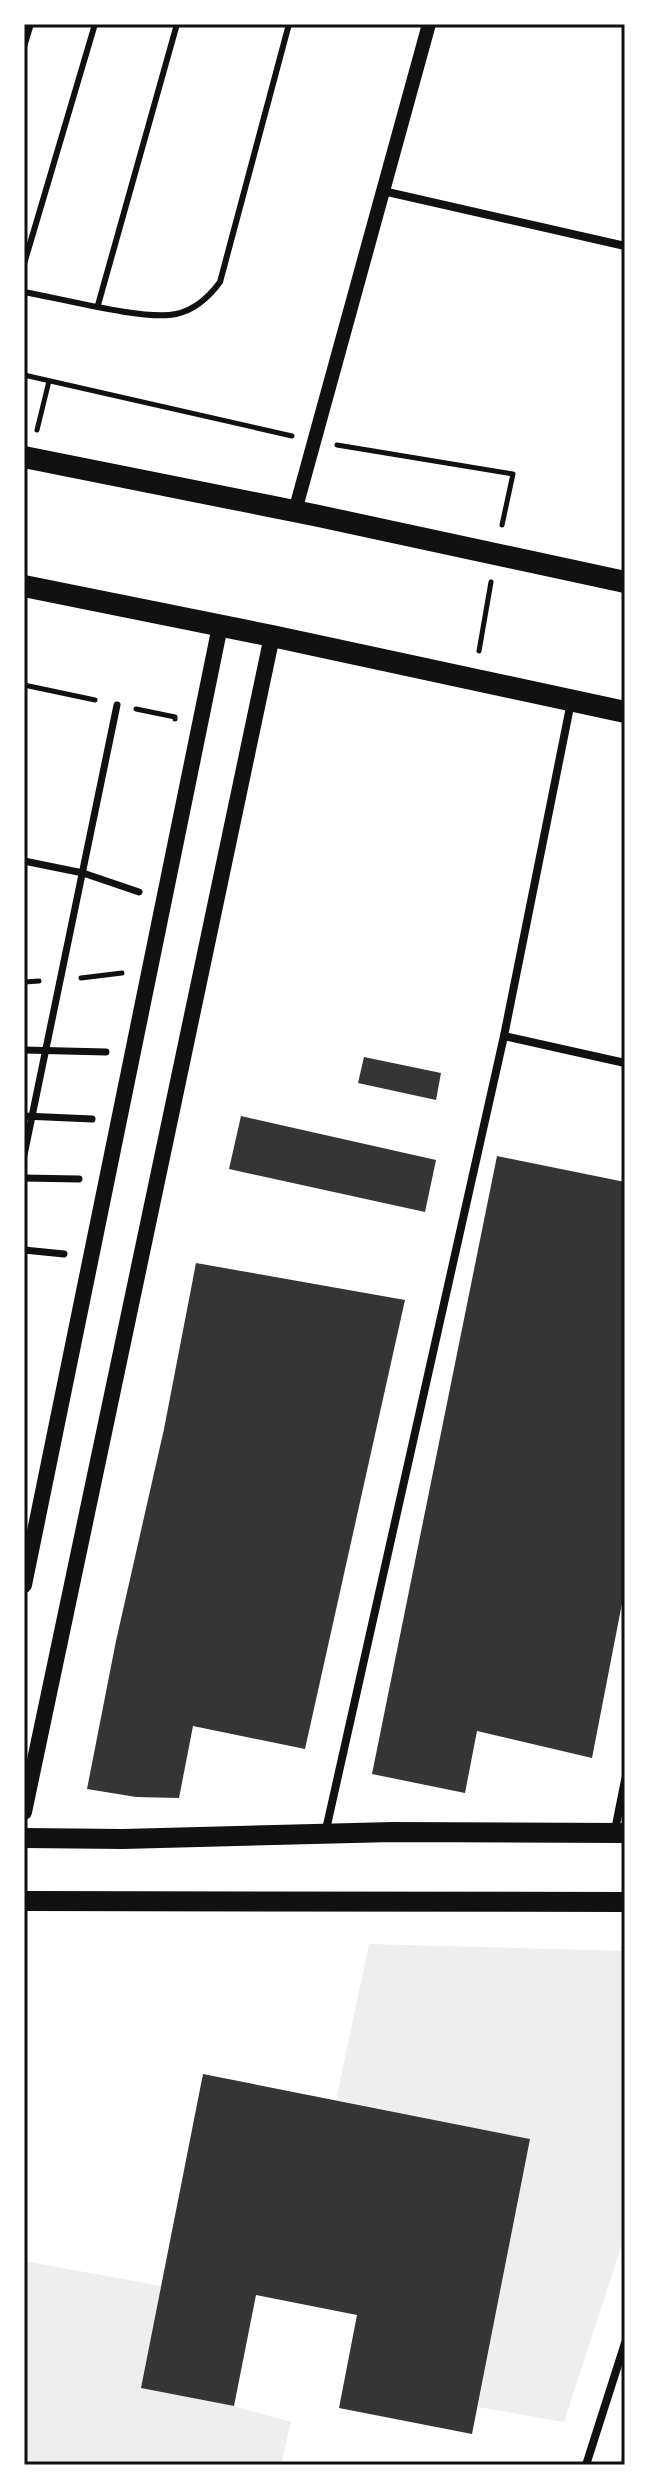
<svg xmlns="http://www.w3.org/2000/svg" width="649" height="2489" viewBox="0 0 649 2489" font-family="'Fira Sans Condensed',sans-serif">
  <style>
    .green { fill: #eee }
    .building { fill: #353535 }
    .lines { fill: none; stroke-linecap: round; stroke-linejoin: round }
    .path { stroke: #111; stroke-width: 5 }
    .service { stroke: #111; stroke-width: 6 }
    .pedestrian { stroke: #111; stroke-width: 7 }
    .minor { stroke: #111; stroke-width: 8 }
    .tertiary { stroke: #111; stroke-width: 14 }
    .secondary { stroke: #111; stroke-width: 16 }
    .primary { stroke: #111; stroke-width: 20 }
    .trunk { stroke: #111; stroke-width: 22 }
    .neatline { fill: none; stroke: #111; stroke-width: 3 }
  </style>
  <rect width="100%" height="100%" fill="#fff"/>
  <g class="green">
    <polygon points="369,1944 625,1951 625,2235 564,2422 478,2407 530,2139 336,2100"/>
    <polygon points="24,2261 161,2286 141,2388 234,2406 291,2422 281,2465 24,2465 27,2445 24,2444"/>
  </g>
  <g class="building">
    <polygon points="364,1057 441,1073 436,1100 358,1083"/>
    <polygon points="241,1116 436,1160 425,1212 229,1169"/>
    <polygon points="497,1156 625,1182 625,1588 592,1758 477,1731 465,1793 372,1774"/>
    <polygon points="196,1263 405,1300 305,1749 193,1726 179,1798 136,1797 87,1789 116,1641 164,1429"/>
    <polygon points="203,2074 530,2139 472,2434 339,2408 357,2315 256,2295 234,2406 141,2388"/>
  </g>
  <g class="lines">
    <g class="path">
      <polyline points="24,375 292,436"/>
      <polyline points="37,430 49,381"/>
      <polyline points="337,445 513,474 502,525"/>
      <polyline points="479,651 491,582"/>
      <polyline points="24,685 95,700"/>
      <polyline points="136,709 175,717 175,719"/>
      <polyline points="81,978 122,973"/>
      <polyline points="24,982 39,981"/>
    </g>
    <g class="service">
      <polyline points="24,47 31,24"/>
      <polyline points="24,264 95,24"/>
      <path d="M24,292C59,298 145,321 176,314C195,310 209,297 220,282L289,24"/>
      <polyline points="98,305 177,24"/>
    </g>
    <g class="pedestrian">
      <polyline points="24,861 83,873 139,892"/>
      <polyline points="24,1050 106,1052"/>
      <polyline points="24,1116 92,1119"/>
      <polyline points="24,1155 117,705"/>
      <polyline points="24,1178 79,1179"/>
      <polyline points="24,1250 64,1254"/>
    </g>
    <g class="minor">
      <polyline points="383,191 625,246"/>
      <polyline points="504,1036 625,1063"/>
      <polyline points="615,1830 625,1780"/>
      <polyline points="325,1834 504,1036 571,702"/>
      <polyline points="586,2465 625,2343"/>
    </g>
    <polyline class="tertiary" points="295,511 429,24"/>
    <g class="secondary">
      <polyline points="24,1585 220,626"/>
      <polyline points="24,1812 272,636"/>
    </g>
    <g class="primary">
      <polyline points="24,1838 123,1839 393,1832 625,1833"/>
      <polyline points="24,1901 625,1902"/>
    </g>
    <g class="trunk">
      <polyline points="24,457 314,515 625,582"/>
      <polyline points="24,586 272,636 625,712"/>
    </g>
  </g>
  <rect width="649" height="2489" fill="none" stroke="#ffffff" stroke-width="52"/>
  <rect x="26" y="26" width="597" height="2437" class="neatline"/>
</svg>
